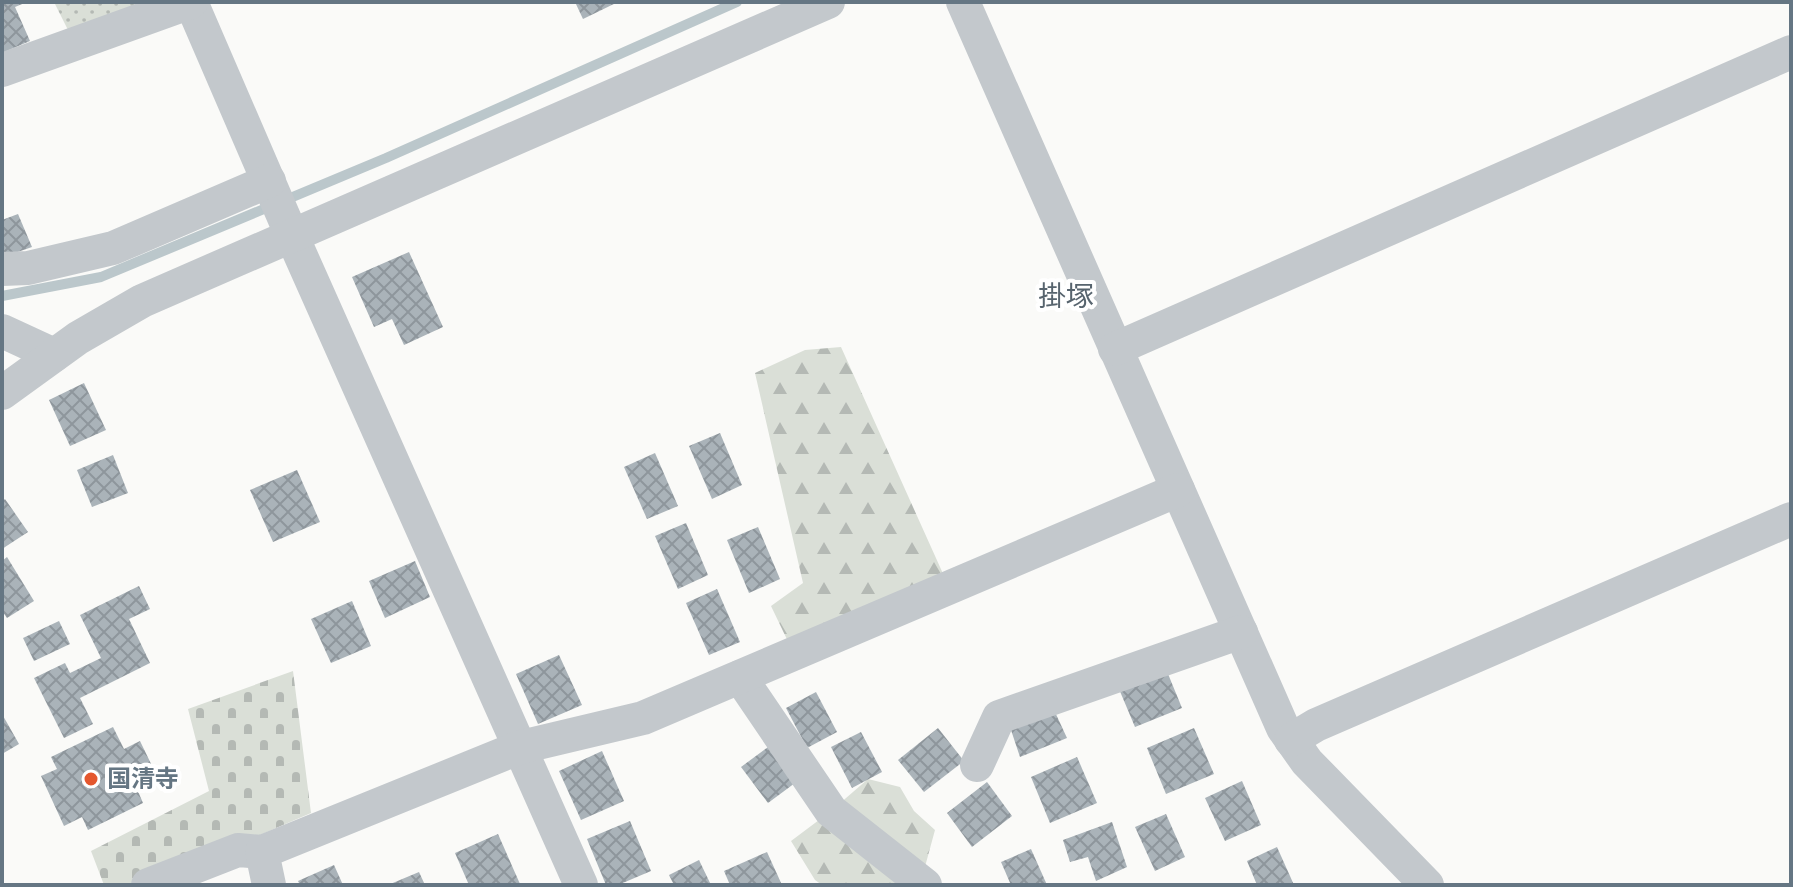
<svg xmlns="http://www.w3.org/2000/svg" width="1793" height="887" viewBox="0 0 1793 887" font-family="'Alegreya Sans','Noto Sans JP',sans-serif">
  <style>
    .grass { fill: url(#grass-dots) }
    .forest { fill: url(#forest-firs) }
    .cemetery { fill: url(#cemetery-stones) }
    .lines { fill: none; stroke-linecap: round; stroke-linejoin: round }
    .stream { stroke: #bbc7cb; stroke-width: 10 }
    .building { fill: url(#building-cross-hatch) }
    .minor { stroke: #c3c8cc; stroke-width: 34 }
    .poi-dot { fill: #e4572e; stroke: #fff; stroke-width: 3 }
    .labels { text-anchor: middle; stroke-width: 8; stroke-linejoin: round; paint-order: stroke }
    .poi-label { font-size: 24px; font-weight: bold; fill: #657683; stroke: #fff; text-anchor: start }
    .quarter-label { font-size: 28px; fill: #57646e; stroke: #fff }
  </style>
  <defs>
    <pattern id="grass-dots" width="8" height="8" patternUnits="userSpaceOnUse" patternTransform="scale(2)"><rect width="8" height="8" fill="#dadfd7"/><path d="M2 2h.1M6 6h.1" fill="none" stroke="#b4b9b4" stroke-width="1.8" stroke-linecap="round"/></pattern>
    <pattern id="forest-firs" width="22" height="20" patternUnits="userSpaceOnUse" patternTransform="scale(2)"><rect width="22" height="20" fill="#dadfd7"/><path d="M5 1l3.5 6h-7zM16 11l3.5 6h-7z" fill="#b4b9b4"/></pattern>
    <pattern id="cemetery-stones" width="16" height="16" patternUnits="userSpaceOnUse" patternTransform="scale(2)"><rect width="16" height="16" fill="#dadfd7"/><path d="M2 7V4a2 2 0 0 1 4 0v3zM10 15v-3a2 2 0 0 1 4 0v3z" fill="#b4b9b4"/></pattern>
    <pattern id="building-cross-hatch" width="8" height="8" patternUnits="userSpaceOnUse" patternTransform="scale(2)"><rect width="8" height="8" fill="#aab3b9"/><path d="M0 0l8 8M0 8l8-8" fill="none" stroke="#8e969c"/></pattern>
  </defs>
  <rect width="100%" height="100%" fill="#fafaf8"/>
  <polygon class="grass" points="54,2 180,2 75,44"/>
  <g class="forest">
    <polygon points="841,347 949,587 794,654 771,606 803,583 755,373 805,350"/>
    <polygon points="868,779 900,787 914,811 935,830 920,885 822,885 815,880 791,841 831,811"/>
  </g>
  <polygon class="cemetery" points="293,671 311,813 144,885 104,885 91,851 209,791 188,709"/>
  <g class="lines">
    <polyline class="stream" points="2,296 101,277 386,158 737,2"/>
  </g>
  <g class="building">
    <polygon points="2,2 27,2 15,7 30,41 2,53"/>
    <polygon points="575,2 618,2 583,19"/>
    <polygon points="18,214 32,247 9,255 2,255 2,220"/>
    <polygon points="409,252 443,327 404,345 392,319 374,327 352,277"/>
    <polygon points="84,383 106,430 70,446 49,400"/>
    <polygon points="720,433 742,485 712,499 689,446"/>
    <polygon points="655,453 678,506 647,519 624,467"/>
    <polygon points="113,455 128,493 92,507 77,470"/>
    <polygon points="297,470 320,522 273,542 250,490"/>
    <polygon points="5,499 28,532 2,549 2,502"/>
    <polygon points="686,523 708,575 678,589 655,536"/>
    <polygon points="758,527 780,579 749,593 727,540"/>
    <polygon points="7,557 34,601 7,618 2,611 2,561"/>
    <polygon points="415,561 430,597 385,618 369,581"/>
    <polygon points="139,586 150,609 129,619 150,663 80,698 93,724 64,738 34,678 65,663 70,673 101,658 80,615"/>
    <polygon points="717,589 740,642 709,655 686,603"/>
    <polygon points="352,601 371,646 331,663 311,619"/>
    <polygon points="59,621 70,644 34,661 23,638"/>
    <polygon points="559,655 582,705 538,724 516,674"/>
    <polygon points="1166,669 1182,708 1135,727 1119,689"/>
    <polygon points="816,692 837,732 807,748 786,708"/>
    <polygon points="1054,710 1067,738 1020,757 1011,730"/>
    <polygon points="2,714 19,744 2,754"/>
    <polygon points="113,727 124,749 140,741 155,772 134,782 143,803 88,830 82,817 64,826 41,776 57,769 51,757"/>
    <polygon points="938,728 964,761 924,792 898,760"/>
    <polygon points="1194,728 1214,774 1166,794 1147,748"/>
    <polygon points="861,732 882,772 852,788 831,747"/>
    <polygon points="768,747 795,783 768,803 741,767"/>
    <polygon points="602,751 624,801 581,820 559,771"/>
    <polygon points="1077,757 1097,803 1050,823 1031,777"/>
    <polygon points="1242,781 1261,825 1225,841 1205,798"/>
    <polygon points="987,782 1012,816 972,847 947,813"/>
    <polygon points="1166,814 1185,857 1155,871 1135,827"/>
    <polygon points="630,821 651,871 618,885 606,885 587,839"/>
    <polygon points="1112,822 1127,867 1096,881 1088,857 1070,862 1063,840"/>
    <polygon points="498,834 520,884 469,885 455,853"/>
    <polygon points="1277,847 1294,885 1257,885 1247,861"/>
    <polygon points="1031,849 1047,885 1011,885 1001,862"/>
    <polygon points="767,852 782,885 730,885 724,871"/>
    <polygon points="699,860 711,885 674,885 669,875"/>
    <polygon points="334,865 343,885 300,885 298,881"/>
    <polygon points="419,872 425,885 388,885"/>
  </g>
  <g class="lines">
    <g class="minor">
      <polyline points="191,2 292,236 581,885"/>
      <polyline points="963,2 1283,728 1307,762 1427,885"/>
      <polyline points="2,70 191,2"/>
      <polyline points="2,269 28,268 113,248 269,181"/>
      <polyline points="2,331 54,355"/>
      <polyline points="1115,349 1791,52"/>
      <polyline points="2,393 78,338 142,301 828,2"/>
      <polyline points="740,677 831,811 925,885"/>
      <polyline points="1291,740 1316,725 1791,519"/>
      <polyline points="977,765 999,717 1241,632"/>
      <polyline points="148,885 238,850 262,852"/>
      <polyline points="269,885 262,852 521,747 643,718 1178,490"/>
    </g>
  </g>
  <circle class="poi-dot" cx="91" cy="779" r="8"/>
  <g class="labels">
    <g class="poi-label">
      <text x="107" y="787">国清寺</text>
    </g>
    <g class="quarter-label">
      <text x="1066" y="306">掛塚</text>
    </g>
  </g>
  <rect width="1793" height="887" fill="none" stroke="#657683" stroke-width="8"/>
</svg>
